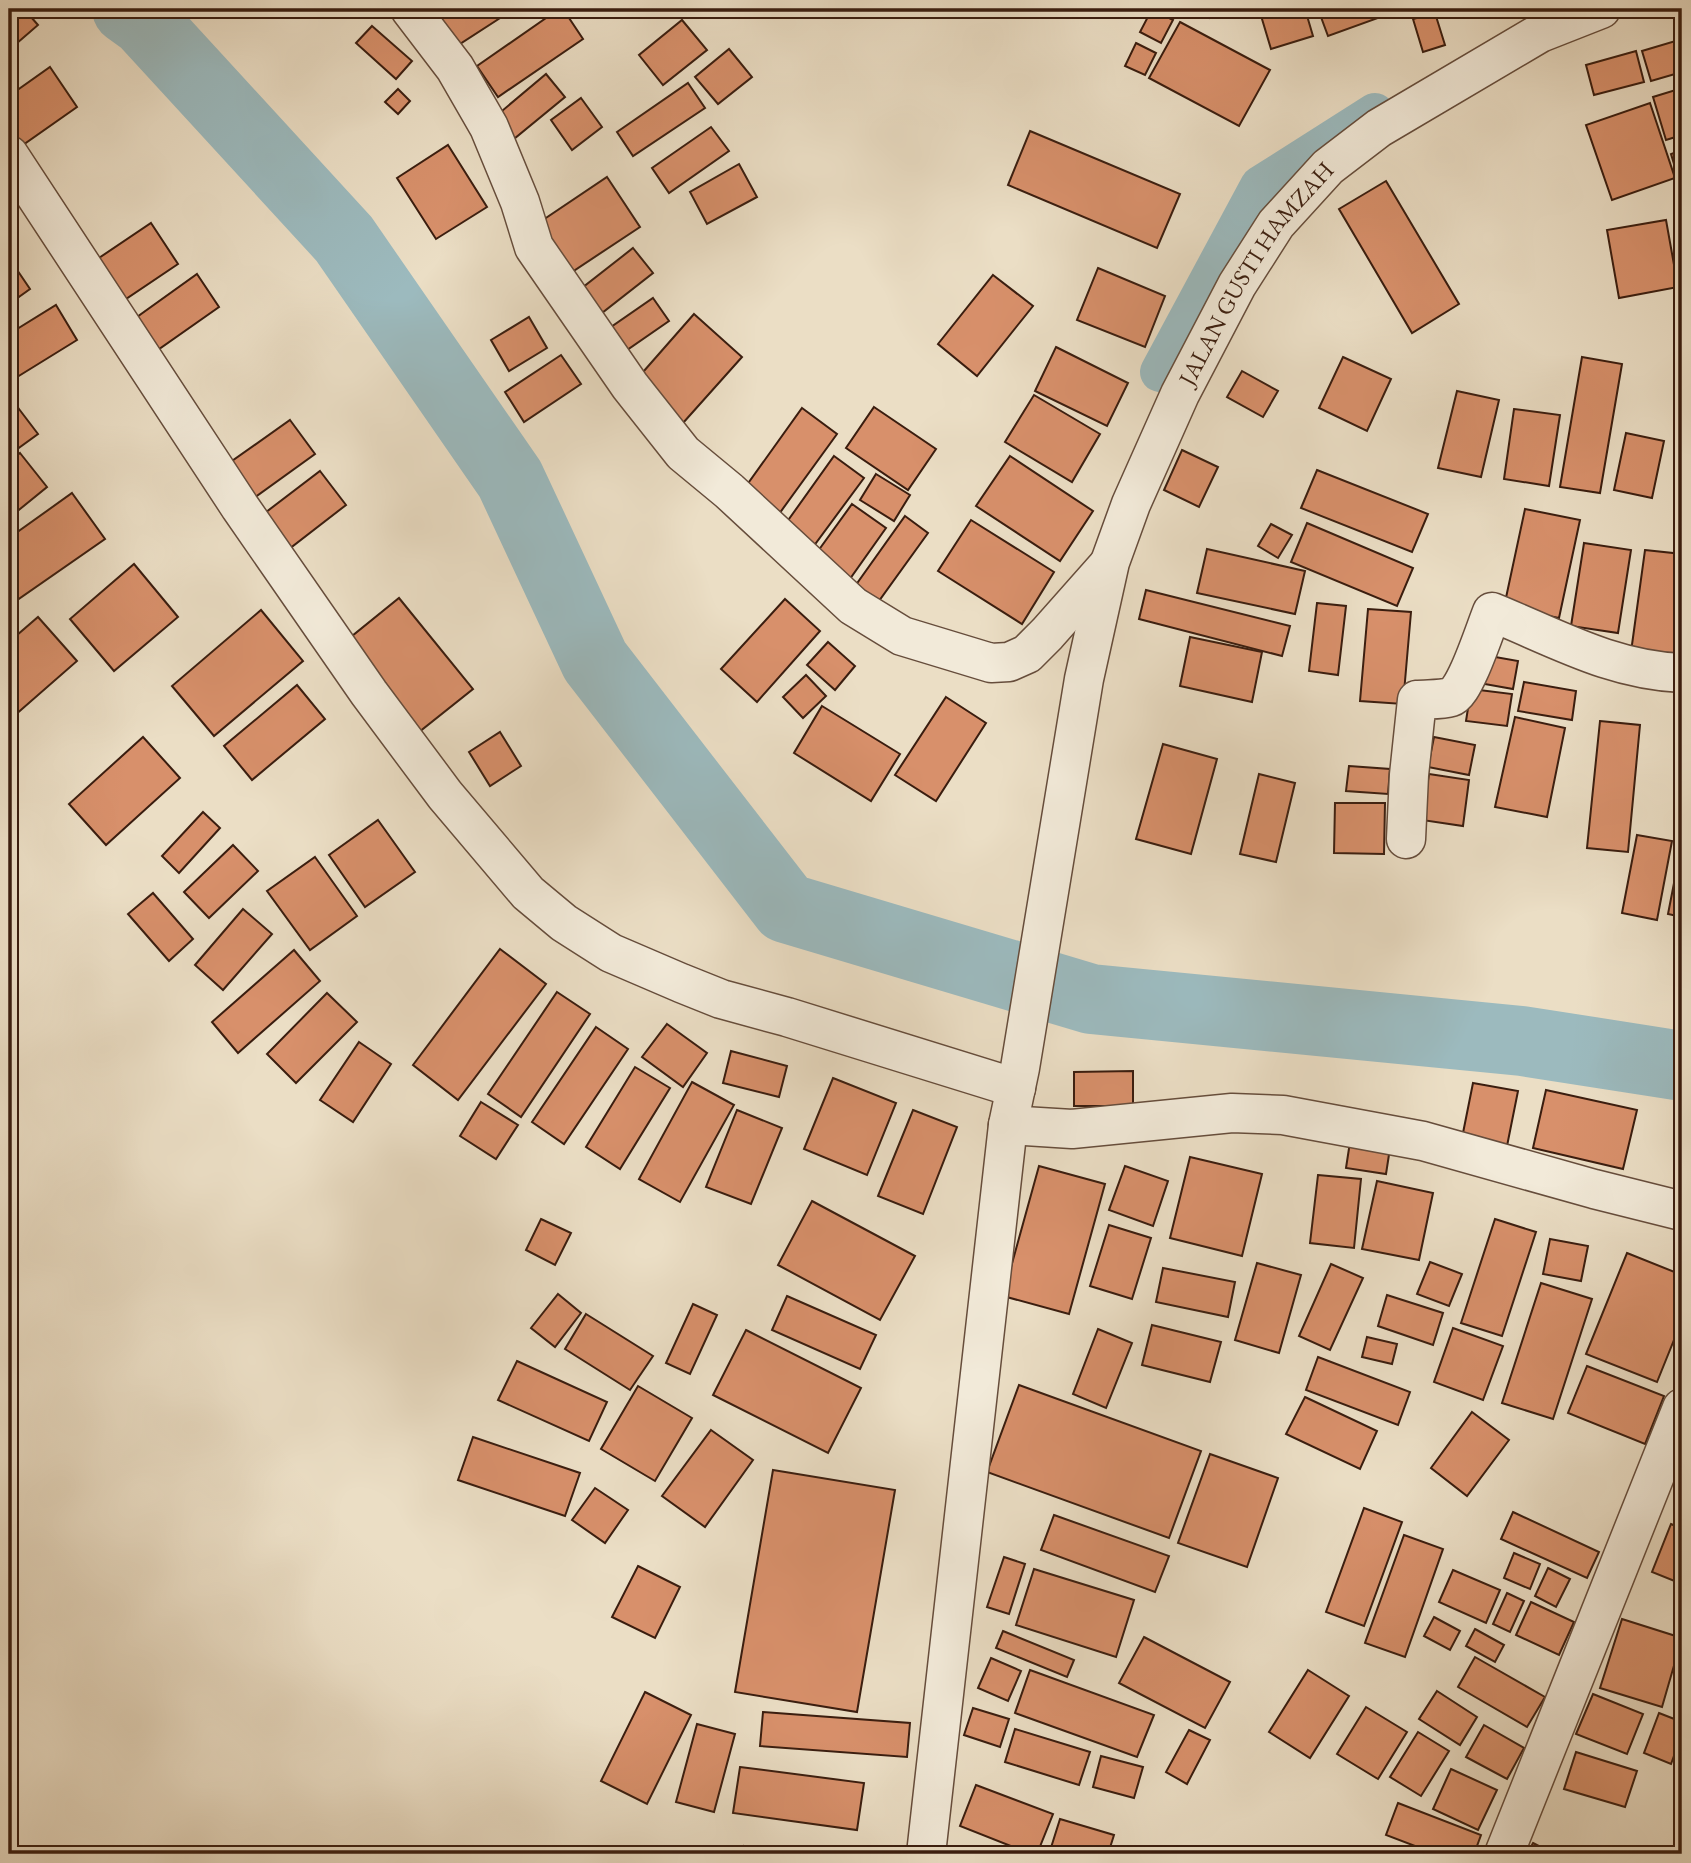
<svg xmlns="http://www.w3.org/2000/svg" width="1691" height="1863" viewBox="0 0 1691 1863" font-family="'EB Garamond',serif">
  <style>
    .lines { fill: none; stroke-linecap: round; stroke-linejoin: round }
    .canal { stroke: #9cbabe; stroke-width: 40 }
    .river { stroke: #9cbabe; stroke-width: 70 }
    .building { fill: #d8906b; stroke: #3a1d0f; stroke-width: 2 }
    .minor-casing { stroke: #664d3c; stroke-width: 41 }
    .minor { stroke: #f2ead9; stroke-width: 38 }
    .labels { text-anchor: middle; stroke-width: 7; stroke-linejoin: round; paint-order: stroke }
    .street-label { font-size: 24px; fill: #3a1d0f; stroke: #f2ead9 }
  </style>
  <rect width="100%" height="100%" fill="#ebdec5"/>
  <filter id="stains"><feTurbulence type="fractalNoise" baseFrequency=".00286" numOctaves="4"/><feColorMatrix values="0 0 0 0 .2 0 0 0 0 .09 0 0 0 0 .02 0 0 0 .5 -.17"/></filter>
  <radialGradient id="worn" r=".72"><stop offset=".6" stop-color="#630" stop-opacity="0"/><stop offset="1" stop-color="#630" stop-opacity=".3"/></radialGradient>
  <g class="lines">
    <polyline class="canal" points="1160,372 1260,186 1375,113"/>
    <polyline class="river" points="127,9 145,22 344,239 510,479 595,661 786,908 1091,999 1522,1041 1682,1066"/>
  </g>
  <g class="building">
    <polygon points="9,9 24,9 38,25 9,50"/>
    <polygon points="422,9 514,9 449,51"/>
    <polygon points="559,9 563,9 583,39 498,97 477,66"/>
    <polygon points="1152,9 1173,20 1161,43 1140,32"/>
    <polygon points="1193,9 1215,9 1209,18"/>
    <polygon points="1259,9 1305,9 1313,36 1271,49"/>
    <polygon points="1318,9 1387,9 1389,14 1328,36"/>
    <polygon points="1435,13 1445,45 1423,52 1413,19"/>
    <polygon points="682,20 707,50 663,85 639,55"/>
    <polygon points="1180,22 1270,70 1239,126 1149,78"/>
    <polygon points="372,26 412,61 396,79 356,43"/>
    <polygon points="1682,39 1682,72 1651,81 1642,51"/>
    <polygon points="1136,43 1156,53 1145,75 1125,66"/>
    <polygon points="729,49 752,77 718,104 695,77"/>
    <polygon points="1636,51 1644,82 1594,95 1586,65"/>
    <polygon points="50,67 77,107 10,154 9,96"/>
    <polygon points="546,74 565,97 509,143 490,121"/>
    <polygon points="688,83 705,108 633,156 617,132"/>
    <polygon points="1682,88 1682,135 1666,140 1653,97"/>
    <polygon points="398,89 410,101 398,114 385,102"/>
    <polygon points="581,98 602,127 572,150 551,120"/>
    <polygon points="1650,103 1675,178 1612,200 1586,125"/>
    <polygon points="711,127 729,151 669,193 652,168"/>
    <polygon points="1030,131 1180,194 1157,248 1008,185"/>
    <polygon points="448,145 487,207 436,239 397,178"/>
    <polygon points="1682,150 1682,190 1671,154"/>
    <polygon points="739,164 757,197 707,224 690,192"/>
    <polygon points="607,177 640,227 566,276 534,226"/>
    <polygon points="1386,181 1459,304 1412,333 1339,209"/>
    <polygon points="1666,220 1678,287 1619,298 1607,230"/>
    <polygon points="151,223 178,264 114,307 87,266"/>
    <polygon points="633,248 653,273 593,320 573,295"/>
    <polygon points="9,258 30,289 9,304"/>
    <polygon points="1098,268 1165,296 1145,347 1077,320"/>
    <polygon points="197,274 219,307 152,354 130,322"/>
    <polygon points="993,275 1033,306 977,376 938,344"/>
    <polygon points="653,298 669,321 614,359 598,336"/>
    <polygon points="56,305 77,340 9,382 9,334"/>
    <polygon points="694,314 742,357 683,423 636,380"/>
    <polygon points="529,317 547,348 509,371 491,340"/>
    <polygon points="1056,347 1128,383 1107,426 1035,391"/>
    <polygon points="561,355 581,384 524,422 505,392"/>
    <polygon points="1343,357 1391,379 1367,431 1319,408"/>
    <polygon points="1582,357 1622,364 1600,493 1560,487"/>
    <polygon points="1242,371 1278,391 1263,417 1227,397"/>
    <polygon points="1457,391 1499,400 1481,477 1438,468"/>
    <polygon points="1034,395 1100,434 1072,482 1005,442"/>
    <polygon points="874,407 936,449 908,490 846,448"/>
    <polygon points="802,408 837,434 779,514 744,489"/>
    <polygon points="19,409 38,434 9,455 9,417"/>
    <polygon points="1514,409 1560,415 1549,486 1504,479"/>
    <polygon points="290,420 315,454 247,503 222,468"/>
    <polygon points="1626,433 1664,441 1652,498 1614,490"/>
    <polygon points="1182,450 1218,467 1199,507 1164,490"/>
    <polygon points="20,453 47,487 9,518 9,462"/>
    <polygon points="834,456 864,478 813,547 784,526"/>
    <polygon points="1010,456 1093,511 1060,561 976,506"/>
    <polygon points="1317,470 1428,514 1412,552 1301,508"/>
    <polygon points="320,471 346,505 280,556 253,522"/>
    <polygon points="876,474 910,495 894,521 860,500"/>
    <polygon points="72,493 105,539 10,605 9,538"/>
    <polygon points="852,504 886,528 847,583 813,558"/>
    <polygon points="1525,509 1580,520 1559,618 1504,607"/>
    <polygon points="905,516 928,533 876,605 853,589"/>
    <polygon points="971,520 1054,572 1022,624 938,571"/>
    <polygon points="1307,523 1413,568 1397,606 1291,562"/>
    <polygon points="1271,524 1292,535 1278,558 1258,546"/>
    <polygon points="1584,543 1631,550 1618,633 1571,626"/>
    <polygon points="1207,549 1305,571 1295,614 1197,593"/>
    <polygon points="1645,550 1682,554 1682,613 1676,658 1631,652"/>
    <polygon points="134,564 178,617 114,671 70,619"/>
    <polygon points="1146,590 1290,626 1282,656 1139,619"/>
    <polygon points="399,598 473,689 414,736 341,645"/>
    <polygon points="785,599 820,631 757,702 721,669"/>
    <polygon points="1317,603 1346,606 1338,675 1309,671"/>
    <polygon points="1368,609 1411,612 1403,704 1360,701"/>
    <polygon points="261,610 303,661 214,736 172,686"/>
    <polygon points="38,617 77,661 14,716 9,709 9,642"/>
    <polygon points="1190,637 1262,652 1252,702 1180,686"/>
    <polygon points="828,642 855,666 835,690 807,665"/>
    <polygon points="1484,655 1518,661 1513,689 1479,683"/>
    <polygon points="806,675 826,696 803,718 783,697"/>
    <polygon points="1524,682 1576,691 1572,720 1518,711"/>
    <polygon points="297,685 325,719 252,780 224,746"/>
    <polygon points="1471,689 1512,694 1507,726 1466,721"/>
    <polygon points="946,697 986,723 936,801 895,775"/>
    <polygon points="822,706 900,754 871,801 794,753"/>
    <polygon points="1515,717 1565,728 1547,817 1495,807"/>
    <polygon points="1600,721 1640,725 1628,852 1587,848"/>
    <polygon points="500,732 521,766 490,786 469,752"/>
    <polygon points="143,737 180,778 106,845 69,804"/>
    <polygon points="1434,737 1475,745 1469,775 1428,767"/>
    <polygon points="1163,744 1217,759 1191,854 1136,839"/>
    <polygon points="1349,766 1390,769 1388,794 1346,791"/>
    <polygon points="1259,774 1295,783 1276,862 1240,854"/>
    <polygon points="1429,774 1469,780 1463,826 1422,820"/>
    <polygon points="1335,803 1385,803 1384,854 1334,853"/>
    <polygon points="203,812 220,828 179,873 162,856"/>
    <polygon points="378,820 415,872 365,907 329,855"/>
    <polygon points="1637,835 1672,841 1657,920 1622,913"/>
    <polygon points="1682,842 1682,917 1668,914"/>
    <polygon points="233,845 258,871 209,918 184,892"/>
    <polygon points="315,857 357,916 310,950 267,891"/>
    <polygon points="153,893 193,939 169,961 128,914"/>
    <polygon points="243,909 272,934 223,990 195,965"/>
    <polygon points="500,949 546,984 458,1100 413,1065"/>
    <polygon points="294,950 320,981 238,1053 212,1022"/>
    <polygon points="557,992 590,1014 521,1117 488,1094"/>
    <polygon points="327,993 357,1022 296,1083 267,1054"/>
    <polygon points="667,1024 707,1053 683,1087 642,1057"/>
    <polygon points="596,1027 628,1049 564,1144 532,1122"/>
    <polygon points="359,1042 391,1064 353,1122 320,1100"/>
    <polygon points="731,1051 787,1066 779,1097 723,1083"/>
    <polygon points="635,1067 670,1088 620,1169 586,1147"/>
    <polygon points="1133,1071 1133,1106 1074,1106 1074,1072"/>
    <polygon points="833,1078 896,1103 867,1175 804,1149"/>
    <polygon points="692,1082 734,1105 680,1202 639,1179"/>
    <polygon points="1473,1083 1518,1091 1507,1146 1462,1138"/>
    <polygon points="1546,1090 1637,1110 1623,1169 1533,1148"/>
    <polygon points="481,1102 518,1125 496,1159 460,1136"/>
    <polygon points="737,1110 782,1128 751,1204 706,1187"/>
    <polygon points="913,1110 957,1127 923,1214 878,1196"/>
    <polygon points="1350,1142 1390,1148 1386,1174 1346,1168"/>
    <polygon points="1190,1157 1262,1174 1242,1256 1170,1238"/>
    <polygon points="1039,1166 1105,1184 1069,1314 1003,1296"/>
    <polygon points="1125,1166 1168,1181 1153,1226 1109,1210"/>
    <polygon points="1318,1175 1361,1179 1354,1248 1310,1243"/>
    <polygon points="1377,1181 1433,1193 1419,1260 1362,1249"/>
    <polygon points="812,1201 915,1256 880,1320 778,1265"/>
    <polygon points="541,1219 571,1233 555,1265 526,1250"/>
    <polygon points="1495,1219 1536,1232 1502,1336 1461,1323"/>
    <polygon points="1109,1225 1151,1238 1132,1299 1090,1286"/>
    <polygon points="1550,1239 1588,1246 1581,1281 1543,1274"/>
    <polygon points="1627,1253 1682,1275 1682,1320 1657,1382 1586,1354"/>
    <polygon points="1430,1262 1462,1274 1449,1306 1417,1294"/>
    <polygon points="1257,1263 1301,1275 1279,1353 1235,1340"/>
    <polygon points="1331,1264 1363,1278 1330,1350 1299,1336"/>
    <polygon points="1163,1268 1235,1282 1228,1317 1156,1302"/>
    <polygon points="1541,1283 1592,1299 1553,1419 1502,1403"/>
    <polygon points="558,1294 581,1313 555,1347 531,1328"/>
    <polygon points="1387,1295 1443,1313 1433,1345 1378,1326"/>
    <polygon points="787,1296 876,1335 860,1369 772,1330"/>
    <polygon points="693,1304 717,1315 690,1374 666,1363"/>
    <polygon points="586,1314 653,1356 630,1390 565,1349"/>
    <polygon points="1152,1325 1221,1342 1210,1382 1142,1365"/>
    <polygon points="1453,1328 1503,1346 1483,1400 1434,1382"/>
    <polygon points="1098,1329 1132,1343 1106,1408 1073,1394"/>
    <polygon points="746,1330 861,1388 828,1453 713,1395"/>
    <polygon points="1367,1337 1397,1344 1392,1364 1362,1357"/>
    <polygon points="1318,1357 1410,1392 1398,1425 1306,1390"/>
    <polygon points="517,1361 607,1402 589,1441 498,1400"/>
    <polygon points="1587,1366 1664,1396 1645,1444 1568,1413"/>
    <polygon points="1019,1385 1201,1451 1169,1538 987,1472"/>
    <polygon points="638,1386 692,1418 655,1481 601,1449"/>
    <polygon points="1305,1397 1377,1431 1360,1469 1286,1434"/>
    <polygon points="1472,1412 1509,1440 1467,1496 1431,1468"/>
    <polygon points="711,1430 753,1460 705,1527 662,1496"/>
    <polygon points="473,1437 580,1473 565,1516 458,1480"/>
    <polygon points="1210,1454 1278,1478 1247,1567 1178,1543"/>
    <polygon points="773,1470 895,1490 857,1712 735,1692"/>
    <polygon points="595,1488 628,1510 605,1543 572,1520"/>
    <polygon points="1364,1508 1402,1522 1364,1626 1326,1612"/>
    <polygon points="1513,1512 1599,1552 1587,1578 1501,1539"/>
    <polygon points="1054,1515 1169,1556 1155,1592 1041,1550"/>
    <polygon points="1671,1524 1682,1529 1682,1584 1652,1572"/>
    <polygon points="1404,1535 1443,1549 1405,1657 1365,1643"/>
    <polygon points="1514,1553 1540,1564 1530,1589 1504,1578"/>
    <polygon points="1004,1557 1025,1564 1009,1614 987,1607"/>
    <polygon points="638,1566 680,1587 655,1638 612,1617"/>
    <polygon points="1548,1568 1570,1579 1556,1607 1535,1596"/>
    <polygon points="1034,1569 1134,1600 1116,1657 1016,1625"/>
    <polygon points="1453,1570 1500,1590 1486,1623 1439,1602"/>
    <polygon points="1507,1593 1524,1601 1510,1632 1493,1624"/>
    <polygon points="1531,1602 1574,1622 1559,1655 1516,1635"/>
    <polygon points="1434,1617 1460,1631 1450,1650 1424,1636"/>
    <polygon points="1622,1619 1682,1638 1662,1707 1600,1688"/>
    <polygon points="1475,1629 1504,1645 1495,1662 1466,1646"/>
    <polygon points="1003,1631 1074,1660 1067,1677 996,1648"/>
    <polygon points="1144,1637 1230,1682 1205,1728 1119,1683"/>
    <polygon points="1475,1657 1545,1697 1527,1727 1458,1687"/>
    <polygon points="991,1658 1021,1671 1008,1701 978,1688"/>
    <polygon points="1030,1670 1154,1715 1137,1757 1015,1713"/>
    <polygon points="1308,1670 1349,1696 1310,1758 1269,1732"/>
    <polygon points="1437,1691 1477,1717 1460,1745 1419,1719"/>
    <polygon points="645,1692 691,1715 647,1804 601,1781"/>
    <polygon points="1593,1694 1643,1714 1627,1754 1576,1734"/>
    <polygon points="1366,1707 1407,1732 1378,1779 1337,1754"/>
    <polygon points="973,1708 1009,1719 1000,1747 964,1735"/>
    <polygon points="763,1712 910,1723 907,1757 760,1746"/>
    <polygon points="1659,1713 1682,1722 1682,1734 1671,1764 1644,1753"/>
    <polygon points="697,1724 735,1734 714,1812 676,1802"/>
    <polygon points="1484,1725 1524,1748 1507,1779 1466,1757"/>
    <polygon points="1015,1729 1090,1752 1079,1785 1005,1762"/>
    <polygon points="1189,1730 1210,1740 1187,1784 1166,1772"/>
    <polygon points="1418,1732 1449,1751 1421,1796 1390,1777"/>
    <polygon points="1576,1752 1637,1771 1625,1807 1564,1789"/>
    <polygon points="1101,1756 1143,1767 1134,1798 1093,1787"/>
    <polygon points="740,1767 864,1783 857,1830 733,1813"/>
    <polygon points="1451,1769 1497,1790 1478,1830 1433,1809"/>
    <polygon points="976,1785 1053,1814 1037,1854 1031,1854 960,1826"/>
    <polygon points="1398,1803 1481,1835 1474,1854 1436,1854 1386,1835"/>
    <polygon points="1060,1819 1114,1835 1108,1854 1049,1854"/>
    <polygon points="1533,1843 1554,1854 1527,1854"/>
    <polygon points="744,1846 790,1854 742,1854"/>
  </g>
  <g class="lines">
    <g class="minor-casing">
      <g id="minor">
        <polyline points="410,9 455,68 489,127 520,202 534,247 630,386 683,453 729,491 853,606 902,636 991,663 1009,662 1027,654 1047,634 1109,564"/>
        <polyline points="9,155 240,507 369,693 445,795 528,893 564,923 611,953 681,983 721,999 787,1017 1016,1088"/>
        <path d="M1406,839L1409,775L1417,700C1427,699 1441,700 1451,697C1465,693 1485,629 1492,612C1556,638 1611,670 1682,673"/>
        <polyline points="1008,1125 1072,1129 1232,1113 1283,1115 1423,1141 1594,1189 1682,1211"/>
        <path id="s1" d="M926,1854L1008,1125L1020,1068L1084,679L1110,562L1131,504L1180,394L1237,285L1276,224L1328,167L1379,128L1540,33L1601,9"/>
        <polyline points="1504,1854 1682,1408"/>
      </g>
    </g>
    <use href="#minor" class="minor"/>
  </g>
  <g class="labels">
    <g class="street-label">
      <text dy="8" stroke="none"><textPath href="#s1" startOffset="1631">JALAN GUSTI HAMZAH</textPath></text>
    </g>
  </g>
  <rect width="1691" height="1863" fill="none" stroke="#ebdec5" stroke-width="35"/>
  <rect x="10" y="10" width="1670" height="1842" fill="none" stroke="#3a1d0f" stroke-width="3.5"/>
  <rect x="18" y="18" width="1656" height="1828" fill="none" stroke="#3a1d0f" stroke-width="2"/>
  <rect width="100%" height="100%" filter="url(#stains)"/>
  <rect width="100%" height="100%" fill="url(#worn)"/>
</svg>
